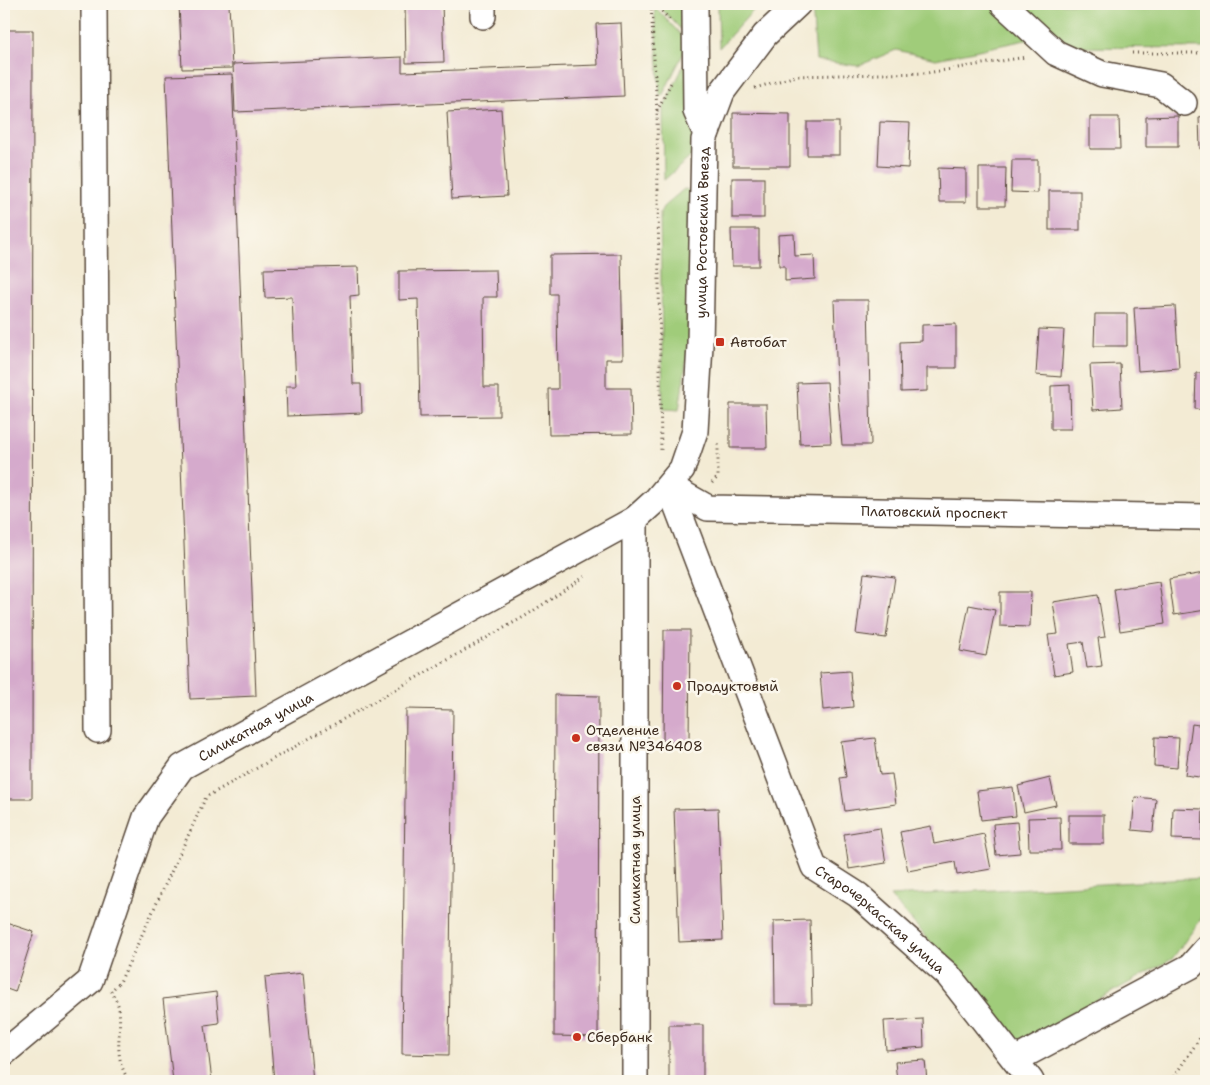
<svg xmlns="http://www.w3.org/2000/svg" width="1210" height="1085" viewBox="0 0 1210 1085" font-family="'Shantell Sans',sans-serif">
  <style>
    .green { fill: #a0cc7a; stroke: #6e7b4c }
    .building { fill: #d5aacc }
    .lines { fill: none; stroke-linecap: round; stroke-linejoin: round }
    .minor-casing { stroke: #574739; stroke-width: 28 }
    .path { stroke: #574739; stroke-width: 3; stroke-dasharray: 1 4; stroke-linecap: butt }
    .minor { stroke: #fff; stroke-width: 25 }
    .poi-dot { fill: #c8321e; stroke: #fbf7ec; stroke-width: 2 }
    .labels { text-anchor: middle; stroke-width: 5; stroke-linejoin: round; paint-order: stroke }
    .street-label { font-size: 14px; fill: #3b2a1e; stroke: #fbf7ec }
    .poi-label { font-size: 14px; fill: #3b2a1e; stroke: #fbf7ec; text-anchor: start }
  </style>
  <rect width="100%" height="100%" fill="#fbf7ec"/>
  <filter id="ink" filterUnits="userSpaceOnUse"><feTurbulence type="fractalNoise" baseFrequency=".02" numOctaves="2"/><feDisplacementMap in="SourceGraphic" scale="10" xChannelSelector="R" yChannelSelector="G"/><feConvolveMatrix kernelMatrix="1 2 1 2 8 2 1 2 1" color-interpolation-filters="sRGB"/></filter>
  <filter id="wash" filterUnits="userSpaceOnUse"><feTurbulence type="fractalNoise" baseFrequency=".0096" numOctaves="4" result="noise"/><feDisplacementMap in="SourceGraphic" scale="20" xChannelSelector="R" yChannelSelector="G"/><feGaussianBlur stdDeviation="1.12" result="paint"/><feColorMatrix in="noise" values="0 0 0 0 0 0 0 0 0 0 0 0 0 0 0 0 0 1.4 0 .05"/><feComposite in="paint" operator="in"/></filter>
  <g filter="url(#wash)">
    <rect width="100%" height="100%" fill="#f3ebd4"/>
    <g class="green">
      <polygon points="657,4 689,4 691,40"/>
      <polygon points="718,4 759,4 719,48"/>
      <polygon points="812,4 1206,4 1206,48 1060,47 1044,36 936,59 896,50 858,66 816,60"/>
      <polygon points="654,6 685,39 686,48 662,96 660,95"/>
      <polygon points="689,54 691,118 694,154 664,180 663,109"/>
      <polygon points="684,189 691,190 690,337 679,410 663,409 660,213 663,207"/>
      <polygon points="1206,878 1206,912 1172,959 1020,1043 890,896"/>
    </g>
    <g id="blocks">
      <g class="building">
        <polygon points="179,4 229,4 232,68 182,69"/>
        <polygon points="405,4 442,4 444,62 406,63"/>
        <polygon points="621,23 624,96 235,112 233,64 402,57 402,72 598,65 596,24"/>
        <polygon points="4,30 33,30 32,799 4,799"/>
        <polygon points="232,74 256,696 190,699 166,76"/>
        <polygon points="501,109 507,196 452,199 447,112"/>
        <polygon points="733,113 790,114 790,166 733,166"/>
        <polygon points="1178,116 1178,147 1146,147 1146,117"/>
        <polygon points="1206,116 1206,148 1200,149 1199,117"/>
        <polygon points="1090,117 1119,117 1120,149 1090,149"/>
        <rect x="807" y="122" width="32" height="33"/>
        <polygon points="880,122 910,123 908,168 878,166"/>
        <polygon points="1012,160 1038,160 1038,193 1011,192"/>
        <polygon points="938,168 966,169 966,202 939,202"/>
        <polygon points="979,168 1006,168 1005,206 979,206"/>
        <rect x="732" y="178" width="32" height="40"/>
        <rect x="1049" y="191" width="31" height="39"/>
        <polygon points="731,229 759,229 759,266 732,266"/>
        <polygon points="794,234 795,256 814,255 815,279 785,281 785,266 779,266 778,235"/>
        <polygon points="621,254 623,359 606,359 606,388 631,388 632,434 549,435 548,389 558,389 557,294 550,294 550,255"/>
        <polygon points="358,267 359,295 350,296 353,384 361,384 362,413 287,416 286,386 296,386 292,297 265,298 264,269"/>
        <polygon points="496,270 497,297 483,297 484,387 499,387 499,416 420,417 418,299 399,300 399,271"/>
        <polygon points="834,300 868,300 871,445 842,445 837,386"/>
        <polygon points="1175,306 1179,368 1138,371 1134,308"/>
        <polygon points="1095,314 1127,314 1127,346 1094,346"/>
        <polygon points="956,324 956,368 927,368 927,391 901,392 900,342 922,341 922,325"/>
        <polygon points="1039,329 1064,330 1061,377 1036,375"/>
        <polygon points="1120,364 1122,408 1093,410 1090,365"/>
        <polygon points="1196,373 1206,373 1206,410 1195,409"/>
        <polygon points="827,382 831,443 800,444 797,383"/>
        <polygon points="1070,385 1071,429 1051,429 1051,386"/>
        <polygon points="730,404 766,404 767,448 730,448"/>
        <polygon points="864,573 895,577 886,638 856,634"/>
        <polygon points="1204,573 1206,587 1206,610 1174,615 1169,579"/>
        <polygon points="1159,582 1165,624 1120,631 1114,589"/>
        <polygon points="1000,592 1031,592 1030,627 1000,626"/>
        <polygon points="1098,595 1105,637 1098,638 1102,666 1087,668 1083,642 1069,644 1073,672 1054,675 1048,635 1058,634 1053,602"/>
        <polygon points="969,605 995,610 986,656 960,651"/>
        <polygon points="664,630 690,630 689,742 663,742"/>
        <polygon points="850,671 853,707 823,710 820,673"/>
        <polygon points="555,695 599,696 598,1037 554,1036"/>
        <polygon points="406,709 453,710 449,1055 402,1054"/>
        <polygon points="1192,724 1206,726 1206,778 1185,775"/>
        <polygon points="1155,737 1179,738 1177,768 1154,766"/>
        <polygon points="875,738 880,775 892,774 896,804 845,811 840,778 846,777 841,742"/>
        <polygon points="1050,778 1056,805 1024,812 1018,786"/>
        <polygon points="1013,787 1016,816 981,820 977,791"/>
        <polygon points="1135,797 1156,799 1153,832 1132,830"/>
        <polygon points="718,808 723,940 679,942 674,809"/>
        <polygon points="1173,808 1203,809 1202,840 1172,839"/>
        <rect x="1069" y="815" width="35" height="29"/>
        <polygon points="1060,817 1061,850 1029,850 1028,818"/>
        <polygon points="1017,822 1020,853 996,855 993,824"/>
        <polygon points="931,826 934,844 984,834 991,869 957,875 955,862 908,871 900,832"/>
        <polygon points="880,828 886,863 849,869 844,834"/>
        <polygon points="810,920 812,1004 775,1004 774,921"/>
        <polygon points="4,922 34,932 15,992 4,988"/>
        <polygon points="303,973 313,1081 274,1081 265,977"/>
        <polygon points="216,992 219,1023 205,1025 212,1081 173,1081 163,999"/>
        <polygon points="923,1019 924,1047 886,1050 884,1021"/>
        <rect x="669" y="1025" width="34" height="56"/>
        <polygon points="925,1060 927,1081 897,1081 895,1062"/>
      </g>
    </g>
  </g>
  <g filter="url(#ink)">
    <use href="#blocks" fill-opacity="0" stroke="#574739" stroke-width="1"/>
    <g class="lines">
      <g class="minor-casing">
        <g id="minor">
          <polyline points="94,4 98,730"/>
          <polyline points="483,4 483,16"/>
          <polyline points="1003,4 1056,53 1102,74 1161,85 1184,103"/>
          <polyline points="695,8 696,111 706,134"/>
          <path id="s1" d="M669,486L814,867L858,895L948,975L1031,1081"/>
          <path id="s2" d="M669,486L708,508L1206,517"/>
          <path id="s3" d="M4,1053L90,981L146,817L182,767L635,519L656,500L682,469L695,431L700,345L704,140L722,92L765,35L798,4"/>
          <polyline points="1015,1060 1191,966 1206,949"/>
          <polyline points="635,1081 635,519"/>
        </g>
      </g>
      <g class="path">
        <polyline points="651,4 657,111 661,453"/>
        <polyline points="655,4 671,21"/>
        <polyline points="1132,53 1206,53"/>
        <polyline points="755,88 796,76 927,73 1026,57"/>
        <polyline points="657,111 671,83"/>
        <polyline points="712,483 718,477 718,442"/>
        <polyline points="114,988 120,982 206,797 527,615 587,575"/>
        <path d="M111,991C114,996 118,1003 119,1009C122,1037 112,1054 129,1081"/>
        <polyline points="1171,1081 1206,1029"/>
      </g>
      <use href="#minor" class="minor"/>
    </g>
  </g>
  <g class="poi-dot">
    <rect x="715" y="337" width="10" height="10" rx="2.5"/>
    <circle cx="677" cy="686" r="5"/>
    <circle cx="576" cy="738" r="5"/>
    <circle cx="577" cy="1037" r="5"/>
  </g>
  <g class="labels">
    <g class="street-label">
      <text dy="5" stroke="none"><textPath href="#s3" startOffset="1171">улица Ростовский Выезд</textPath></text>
      <text dy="5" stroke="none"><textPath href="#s2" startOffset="271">Платовский проспект</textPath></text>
      <text dy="5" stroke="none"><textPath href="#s3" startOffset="431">Силикатная улица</textPath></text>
      <text transform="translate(635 860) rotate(-90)" y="5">Силикатная улица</text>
      <text dy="5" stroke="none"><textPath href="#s1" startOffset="492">Старочеркасская улица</textPath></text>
    </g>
    <g class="poi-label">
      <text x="730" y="347">Автобат</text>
      <text x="687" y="691">Продуктовый</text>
      <text x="586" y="735">Отделение<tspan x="586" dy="16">связи №346408</tspan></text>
      <text x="587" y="1042">Сбербанк</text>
    </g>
  </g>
  <rect width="1210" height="1085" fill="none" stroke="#fbf7ec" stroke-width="20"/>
</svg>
